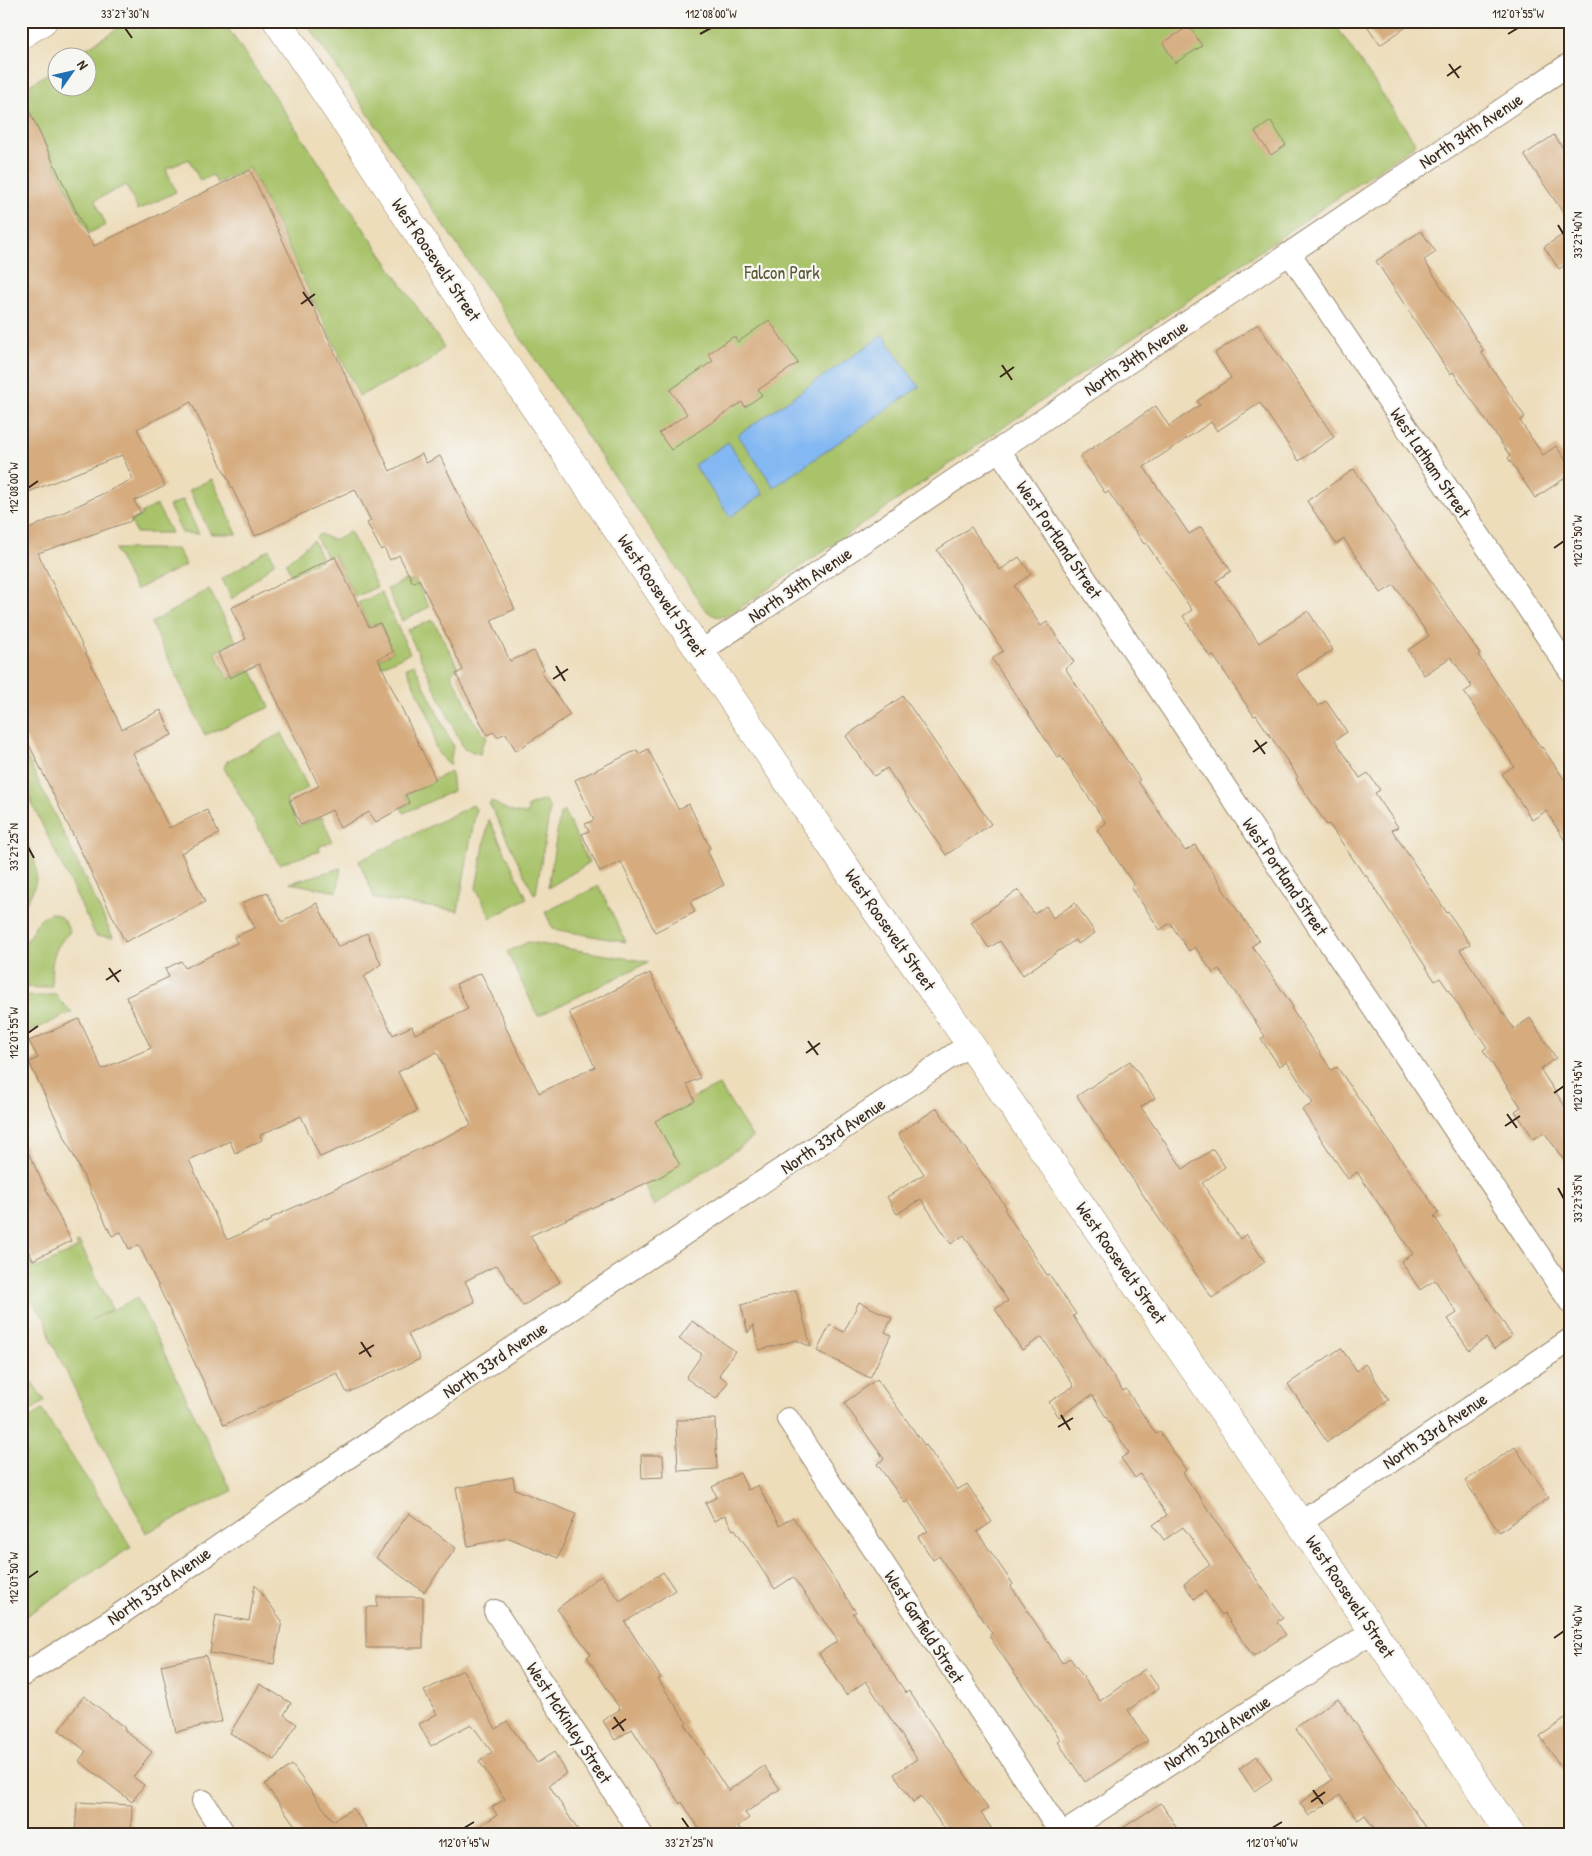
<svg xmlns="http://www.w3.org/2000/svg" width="1592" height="1856" viewBox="0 0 1592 1856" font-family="'Patrick Hand',sans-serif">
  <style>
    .green { fill: #a9c36a; stroke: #727644 }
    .water { fill: #83b8f2; stroke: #5f7188 }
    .building { fill: #d6ac7f; fill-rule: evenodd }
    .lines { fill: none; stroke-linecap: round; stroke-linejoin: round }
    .street-casing { stroke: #94846c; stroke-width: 24 }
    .secondary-casing { stroke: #94846c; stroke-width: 29 }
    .street { stroke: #fff; stroke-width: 22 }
    .secondary { stroke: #fff; stroke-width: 28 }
    .ticks { fill: none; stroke: #3b2a1e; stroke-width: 2 }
    .labels { text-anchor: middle; stroke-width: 4.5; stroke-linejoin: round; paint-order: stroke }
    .street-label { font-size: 18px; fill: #3b2a1e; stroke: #f6f6f2 }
    .park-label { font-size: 18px; fill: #5c5835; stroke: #f6f6f2 }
    .neatline { fill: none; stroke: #3b2a1e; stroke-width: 2 }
    .ticks-label { font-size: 12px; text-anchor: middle; fill: #3b2a1e }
  </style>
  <rect width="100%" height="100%" fill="#f6f6f2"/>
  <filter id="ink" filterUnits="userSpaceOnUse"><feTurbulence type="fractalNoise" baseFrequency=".02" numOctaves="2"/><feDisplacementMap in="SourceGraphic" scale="10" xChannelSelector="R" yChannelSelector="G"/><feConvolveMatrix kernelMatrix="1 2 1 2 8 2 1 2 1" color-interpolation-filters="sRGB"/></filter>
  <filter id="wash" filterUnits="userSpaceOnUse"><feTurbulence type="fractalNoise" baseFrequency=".0096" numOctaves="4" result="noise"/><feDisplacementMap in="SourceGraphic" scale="20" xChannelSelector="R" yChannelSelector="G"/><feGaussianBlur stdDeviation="1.12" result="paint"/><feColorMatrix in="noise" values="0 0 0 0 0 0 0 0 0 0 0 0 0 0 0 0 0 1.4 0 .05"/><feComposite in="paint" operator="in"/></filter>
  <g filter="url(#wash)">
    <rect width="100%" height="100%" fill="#edddbb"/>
    <g class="green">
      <polygon points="129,21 223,21 444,347 429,362 359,396 250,168 217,183 213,175 200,181 189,159 166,169 176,192 138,210 126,185 95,200 106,225 89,233 28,110 21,114 21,91 57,67 58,88 88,88 88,58 73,57"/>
      <path d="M305,21H1333L1416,144L733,613C720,619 714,618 704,608Z"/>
      <polygon points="212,479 237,534 211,534 189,490"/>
      <polygon points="183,500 199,534 182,533 169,506"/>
      <polygon points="157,505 171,533 136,533 131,521 142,515 141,513"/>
      <path d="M350,531L377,587L355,597L334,555L327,558L316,537L321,534C333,542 339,540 350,531Z"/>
      <polygon points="313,540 322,559 291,575 286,563"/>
      <polygon points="115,549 177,549 186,565 135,590"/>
      <polygon points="269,549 275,562 232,599 222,579"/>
      <polygon points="405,580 416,581 429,607 402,621 387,589"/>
      <polygon points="209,589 236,641 215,652 228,679 251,669 270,707 205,735 151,623"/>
      <polygon points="381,592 410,653 382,666 379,659 393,652 380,623 369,627 358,603"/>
      <polygon points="433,620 458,667 451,674 463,696 473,720 487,738 482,745 480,754 464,749 407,630"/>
      <polygon points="414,664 453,746 450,766 438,753 435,746 432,723 406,668"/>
      <polygon points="282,733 308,788 286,800 299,826 322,817 332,841 319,847 320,851 279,864 224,768 227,761"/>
      <polygon points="21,745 113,937 96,936 21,781"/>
      <polygon points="451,771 453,791 404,813 401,808 410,803 405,795"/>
      <path d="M545,800L550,809L536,893L534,894L489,803L492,801C504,809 513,814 528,814V806Z"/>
      <polygon points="473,805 476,809 458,911 375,899 359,861"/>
      <polygon points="564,811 589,863 548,888 560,814"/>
      <polygon points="489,819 527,898 491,918 476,888"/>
      <path d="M21,830C37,862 46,878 21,909Z"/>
      <polygon points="341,868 337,892 290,883"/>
      <polygon points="599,886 626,942 553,929 545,912"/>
      <path d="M51,913C63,915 65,922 70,932C53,947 50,964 52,986L40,988L21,987V950L37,923L44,916Z"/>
      <polygon points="528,942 649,962 538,1016 507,952"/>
      <polygon points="56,994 62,1003 72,1012 21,1036 21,996 43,996"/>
      <polygon points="719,1085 753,1138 654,1206 619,1134"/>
      <polygon points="79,1242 112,1309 91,1320 137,1298 232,1491 146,1533 51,1341 46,1321 21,1285 21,1258 37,1268 78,1248 76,1244"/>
      <polygon points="21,1366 45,1401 21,1417"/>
      <polygon points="42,1410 131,1547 21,1619 21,1423"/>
    </g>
    <g class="water">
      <polygon points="883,335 919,387 774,487 738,435"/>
      <polygon points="728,442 763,494 730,517 694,465"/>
    </g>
    <g id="blocks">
      <g class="building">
        <polygon points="1364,21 1415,21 1380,45"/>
        <polygon points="1189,26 1202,46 1175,63 1163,43"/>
        <polygon points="21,93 90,241 92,241 94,246 250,170 390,471 422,454 426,463 440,456 515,609 491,620 510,661 534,651 544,669 541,672 570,715 516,751 506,733 497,737 494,732 487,735 456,674 463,670 419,579 413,583 399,555 390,560 384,548 381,550 367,523 371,521 355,489 255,536 191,402 137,429 165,486 134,501 141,513 132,517 131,521 38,553 122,729 161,710 172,735 133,753 169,828 207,810 219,834 181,853 205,902 125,942 21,728 21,519 27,530 133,479 122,455 21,495"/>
        <polygon points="1271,121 1286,145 1271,155 1255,132"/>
        <polygon points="1554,135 1571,160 1571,224 1524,155"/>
        <polygon points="1571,229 1571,261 1559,269 1544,247"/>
        <polygon points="1421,231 1436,252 1424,260 1484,351 1481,352 1525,417 1520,421 1543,455 1556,446 1571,468 1571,474 1535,498 1508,458 1510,456 1453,372 1450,374 1376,261"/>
        <polygon points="769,320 798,363 758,390 762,395 745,407 742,402 671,450 659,433 687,414 670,390 713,361 708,354 734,336 738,342"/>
        <polygon points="1258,324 1334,437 1299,461 1260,403 1217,431 1211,422 1144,467 1189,534 1201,527 1231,571 1216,581 1259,643 1308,611 1333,650 1296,674 1318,706 1326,701 1347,732 1335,740 1360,778 1368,773 1380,790 1375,793 1398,827 1392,830 1447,913 1448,912 1470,944 1460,950 1514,1029 1530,1018 1556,1058 1540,1069 1571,1115 1571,1170 1544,1132 1534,1139 1515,1111 1521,1107 1483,1050 1487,1047 1440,978 1435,981 1366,875 1364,875 1329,824 1327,825 1296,779 1298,777 1256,715 1254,716 1213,655 1210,657 1183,616 1192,610 1146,543 1144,544 1108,491 1105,493 1080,456 1156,406 1169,426 1200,405 1197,401 1231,378 1215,353"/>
        <polygon points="1354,469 1480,654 1478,655 1541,748 1542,747 1571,789 1571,850 1546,811 1532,820 1502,774 1514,766 1464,692 1472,687 1451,657 1424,675 1408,650 1429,636 1394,585 1381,593 1344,539 1336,544 1307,501"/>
        <polygon points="971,527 1000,570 1019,557 1031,574 1014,586 1041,626 1047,622 1074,662 1065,668 1140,780 1138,781 1185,851 1195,845 1223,887 1222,888 1259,941 1252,946 1293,1007 1291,1008 1331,1070 1337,1067 1439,1213 1434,1216 1512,1336 1494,1349 1486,1338 1469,1350 1448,1319 1457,1313 1435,1280 1420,1290 1401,1261 1413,1254 1357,1172 1348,1179 1329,1151 1302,1110 1313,1103 1287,1062 1279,1066 1261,1039 1265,1036 1219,969 1213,973 1195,947 1189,951 1170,923 1160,930 1131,887 1134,885 1097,830 1106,823 1061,756 1058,758 992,659 1003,651 937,550"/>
        <polygon points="335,557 369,627 380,623 393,652 378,659 436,780 405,795 410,803 376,822 369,812 340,828 332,810 301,825 289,801 319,786 259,664 230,678 218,653 246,639 231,608"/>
        <polygon points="903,696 991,824 946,855 887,768 874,776 846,736"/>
        <polygon points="648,749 678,809 689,804 710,848 707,850 724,885 690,902 695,912 655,932 621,862 600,872 582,834 589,831 585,824 594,820 575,780 637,750 639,754"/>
        <polygon points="1018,890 1034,914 1046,906 1053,918 1075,903 1095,933 1078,944 1075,940 1023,975 1000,941 989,948 971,922"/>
        <path d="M267,892L282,922L317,903L338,947L367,933L381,964L364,977L393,1035L412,1026L415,1034L468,1009L456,984L481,973L504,1021L503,1022L539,1093L595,1067L569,1012L650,973L700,1078L687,1084L695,1101L655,1121L680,1165L655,1180V1179L530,1236L560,1282L523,1306L497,1265L465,1281L475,1302L408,1334L420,1359L347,1393L337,1373L224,1425L139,1245L129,1249L121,1232L112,1236L29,1062L38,1058L29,1041L79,1019L102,1069L151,1048L126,997L169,977L165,969L181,961L185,968L237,943L234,937L255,928L242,903ZM437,1052L471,1125L271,1218L272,1220L227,1240L189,1160L230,1141L235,1153L262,1140L260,1135L301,1116L320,1157L355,1142L417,1111L398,1072Z"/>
        <polygon points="1130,1061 1155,1098 1141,1107 1183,1169 1213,1149 1225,1167 1202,1183 1240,1239 1246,1234 1265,1262 1212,1298 1077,1096"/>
        <polygon points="937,1108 1006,1207 1004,1209 1047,1275 1049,1274 1076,1314 1073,1316 1123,1391 1126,1389 1156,1434 1160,1432 1186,1470 1183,1473 1283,1618 1277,1622 1286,1635 1253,1656 1224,1613 1222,1615 1205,1591 1194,1599 1184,1584 1210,1565 1183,1527 1164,1540 1153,1525 1167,1515 1140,1474 1135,1478 1121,1458 1129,1453 1092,1395 1059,1417 1049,1402 1074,1386 1042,1337 1022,1350 995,1309 1008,1301 964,1235 951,1244 921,1199 897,1214 887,1197 924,1174 898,1134"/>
        <polygon points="21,1138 71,1241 33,1260 28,1250 21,1252"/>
        <polygon points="796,1290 811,1347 796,1340 759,1350 753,1325 748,1333 741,1305"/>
        <polygon points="859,1302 892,1318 885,1332 891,1335 870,1378 817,1351 830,1325 844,1332"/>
        <polygon points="692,1321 735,1351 719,1375 728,1382 716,1399 686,1378 702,1354 679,1339"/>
        <polygon points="1341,1348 1357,1371 1365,1364 1389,1400 1327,1442 1288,1384"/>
        <polygon points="877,1379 925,1446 926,1445 957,1490 967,1484 992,1522 977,1532 1013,1584 1011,1586 1062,1663 1070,1658 1100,1701 1145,1669 1159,1688 1128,1710 1148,1741 1085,1782 1058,1742 1061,1740 989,1636 992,1633 939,1556 933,1560 918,1537 928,1531 908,1501 905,1503 877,1464 884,1459 844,1403"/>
        <polygon points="715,1419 717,1469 678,1471 676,1420"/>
        <polygon points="1515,1447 1549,1498 1499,1532 1465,1481"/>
        <polygon points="641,1455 663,1455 664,1477 642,1478"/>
        <polygon points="740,1473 748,1490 758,1485 779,1526 793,1517 856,1612 853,1613 906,1693 909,1691 988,1809 981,1813 996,1835 949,1835 921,1796 913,1802 894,1774 917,1759 866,1681 846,1695 819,1653 838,1641 793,1577 775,1589 735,1529 733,1530 725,1515 714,1521 705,1503 717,1497 712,1487"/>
        <polygon points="513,1477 515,1489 576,1514 558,1558 509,1538 468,1546 456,1488"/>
        <polygon points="409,1513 456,1548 424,1592 376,1558"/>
        <polygon points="663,1572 675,1590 625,1622 661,1678 658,1679 687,1723 685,1724 728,1791 764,1766 780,1789 745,1813 749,1818 738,1826 744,1835 703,1835 682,1802 680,1804 632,1729 615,1740 603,1721 620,1709 587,1657 591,1654 557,1609 601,1575 620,1601"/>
        <polygon points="255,1584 282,1621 274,1664 210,1653 216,1615 249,1621"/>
        <polygon points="377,1597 423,1597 423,1648 366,1648 366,1607 377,1607"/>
        <polygon points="206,1655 222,1721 176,1732 161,1665"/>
        <polygon points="463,1670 496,1729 507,1721 537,1763 554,1752 567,1773 549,1785 581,1835 465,1835 497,1815 492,1807 505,1799 479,1761 492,1752 471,1724 431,1746 419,1724 437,1714 424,1691"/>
        <polygon points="260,1684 291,1703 284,1715 297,1724 275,1760 230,1733"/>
        <polygon points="84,1696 125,1728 124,1730 152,1752 133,1777 144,1785 132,1802 79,1761 86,1751 59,1730"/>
        <polygon points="1338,1698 1365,1737 1430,1835 1378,1835 1365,1815 1358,1820 1340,1795 1309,1816 1300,1803 1332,1780 1295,1728"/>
        <polygon points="1571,1715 1571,1782 1540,1736"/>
        <polygon points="1257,1756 1272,1779 1254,1791 1239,1769"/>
        <polygon points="292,1765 333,1821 353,1808 371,1835 302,1835 265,1784"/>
        <polygon points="77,1802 132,1805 131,1835 75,1835"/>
        <polygon points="1161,1803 1181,1835 1112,1835"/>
      </g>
    </g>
  </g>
  <g filter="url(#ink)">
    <use href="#blocks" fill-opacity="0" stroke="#94846c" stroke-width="1"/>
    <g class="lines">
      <g class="street-casing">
        <g id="street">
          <polyline points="1290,254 1571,672"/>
          <polyline points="999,450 1571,1303"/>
          <polyline points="700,652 1571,63"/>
          <polyline points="788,1419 1062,1835"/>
          <polyline points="1300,1523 1571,1339"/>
          <polyline points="495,1611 642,1835"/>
          <polyline points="21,1676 113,1619 341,1462 970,1044"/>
          <polyline points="203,1801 225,1835"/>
          <polyline points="1061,1835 1373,1631"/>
        </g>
      </g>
      <g class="secondary-casing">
        <g id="secondary">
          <polyline points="277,21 347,125 449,281 851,875 970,1044 1300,1523 1511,1835"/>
          <polyline points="21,35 43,21"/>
        </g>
      </g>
      <use href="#street" class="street"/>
      <use href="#secondary" class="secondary"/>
    </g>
  </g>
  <path class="ticks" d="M125,28L132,38M700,34L711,28M1508,34L1518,28M1449,64L1459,78M1447,76L1461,66M1558,225L1564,235M303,292L313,306M301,304L315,294M1002,365L1012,380M1000,377L1014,367M28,488L38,481M1554,548L1564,541M556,666L565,681M553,679L568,669M1255,740L1265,754M1253,752L1267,742M28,847L34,858M109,968L119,982M106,980L121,970M28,1033L38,1026M808,1041L818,1055M806,1053L820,1043M1554,1093L1564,1086M1507,1114L1517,1128M1505,1126L1520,1116M1558,1188L1564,1199M361,1342L371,1357M359,1354L374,1345M1061,1415L1070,1430M1058,1427L1073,1418M28,1578L38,1571M1554,1638L1564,1631M614,1717L624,1731M612,1729L626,1719M1313,1790L1323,1804M1311,1802L1325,1792M682,1818L689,1828M464,1828L474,1822M1272,1828L1282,1822"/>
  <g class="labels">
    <g class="street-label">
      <text transform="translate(1471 131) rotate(-34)" y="6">North 34th Avenue</text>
      <text transform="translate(436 260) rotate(56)" y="6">West Roosevelt Street</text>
      <text transform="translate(1136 358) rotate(-34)" y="6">North 34th Avenue</text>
      <text transform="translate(1430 463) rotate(56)" y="6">West Latham Street</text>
      <text transform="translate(1059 540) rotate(56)" y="6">West Portland Street</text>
      <text transform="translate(800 585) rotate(-34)" y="6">North 34th Avenue</text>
      <text transform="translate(662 596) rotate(56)" y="6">West Roosevelt Street</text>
      <text transform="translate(1285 877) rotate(56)" y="6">West Portland Street</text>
      <text transform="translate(890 930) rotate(55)" y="6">West Roosevelt Street</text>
      <text transform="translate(833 1136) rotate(-34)" y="6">North 33rd Avenue</text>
      <text transform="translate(1121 1263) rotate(55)" y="6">West Roosevelt Street</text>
      <text transform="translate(495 1360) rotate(-34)" y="6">North 33rd Avenue</text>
      <text transform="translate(1435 1431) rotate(-34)" y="6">North 33rd Avenue</text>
      <text transform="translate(159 1586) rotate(-35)" y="6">North 33rd Avenue</text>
      <text transform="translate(1350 1597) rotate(56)" y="6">West Roosevelt Street</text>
      <text transform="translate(924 1627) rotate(57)" y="6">West Garfield Street</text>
      <text transform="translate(569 1723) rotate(57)" y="6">West McKinley Street</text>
      <text transform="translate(1217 1733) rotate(-33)" y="6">North 32nd Avenue</text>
    </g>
    <g class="park-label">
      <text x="782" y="279">Falcon Park</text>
    </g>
  </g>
  <rect width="1592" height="1856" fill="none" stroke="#f6f6f2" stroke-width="55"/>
  <g transform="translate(72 72) rotate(56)"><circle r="24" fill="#f6f6f2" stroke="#aba49d"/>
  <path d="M0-4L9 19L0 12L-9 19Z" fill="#1f6fb2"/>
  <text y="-8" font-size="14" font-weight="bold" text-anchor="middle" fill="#3b2a1e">N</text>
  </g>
  <rect x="28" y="28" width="1536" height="1800" class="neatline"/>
  <g class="ticks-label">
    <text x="125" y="18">33°27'30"N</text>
    <text x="711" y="18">112°08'00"W</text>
    <text x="1518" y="18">112°07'55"W</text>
    <text transform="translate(1578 235) rotate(-90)" y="4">33°27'40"N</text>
    <text transform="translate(14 488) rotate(-90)" y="4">112°08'00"W</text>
    <text transform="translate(1578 541) rotate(-90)" y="4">112°07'50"W</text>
    <text transform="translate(14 847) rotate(-90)" y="4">33°27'25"N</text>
    <text transform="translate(14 1033) rotate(-90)" y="4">112°07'55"W</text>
    <text transform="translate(1578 1086) rotate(-90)" y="4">112°07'45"W</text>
    <text transform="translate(1578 1199) rotate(-90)" y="4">33°27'35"N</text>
    <text transform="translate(14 1578) rotate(-90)" y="4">112°07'50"W</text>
    <text transform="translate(1578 1631) rotate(-90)" y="4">112°07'40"W</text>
    <text x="464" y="1847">112°07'45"W</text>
    <text x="689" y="1847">33°27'25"N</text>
    <text x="1272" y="1847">112°07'40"W</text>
  </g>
</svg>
